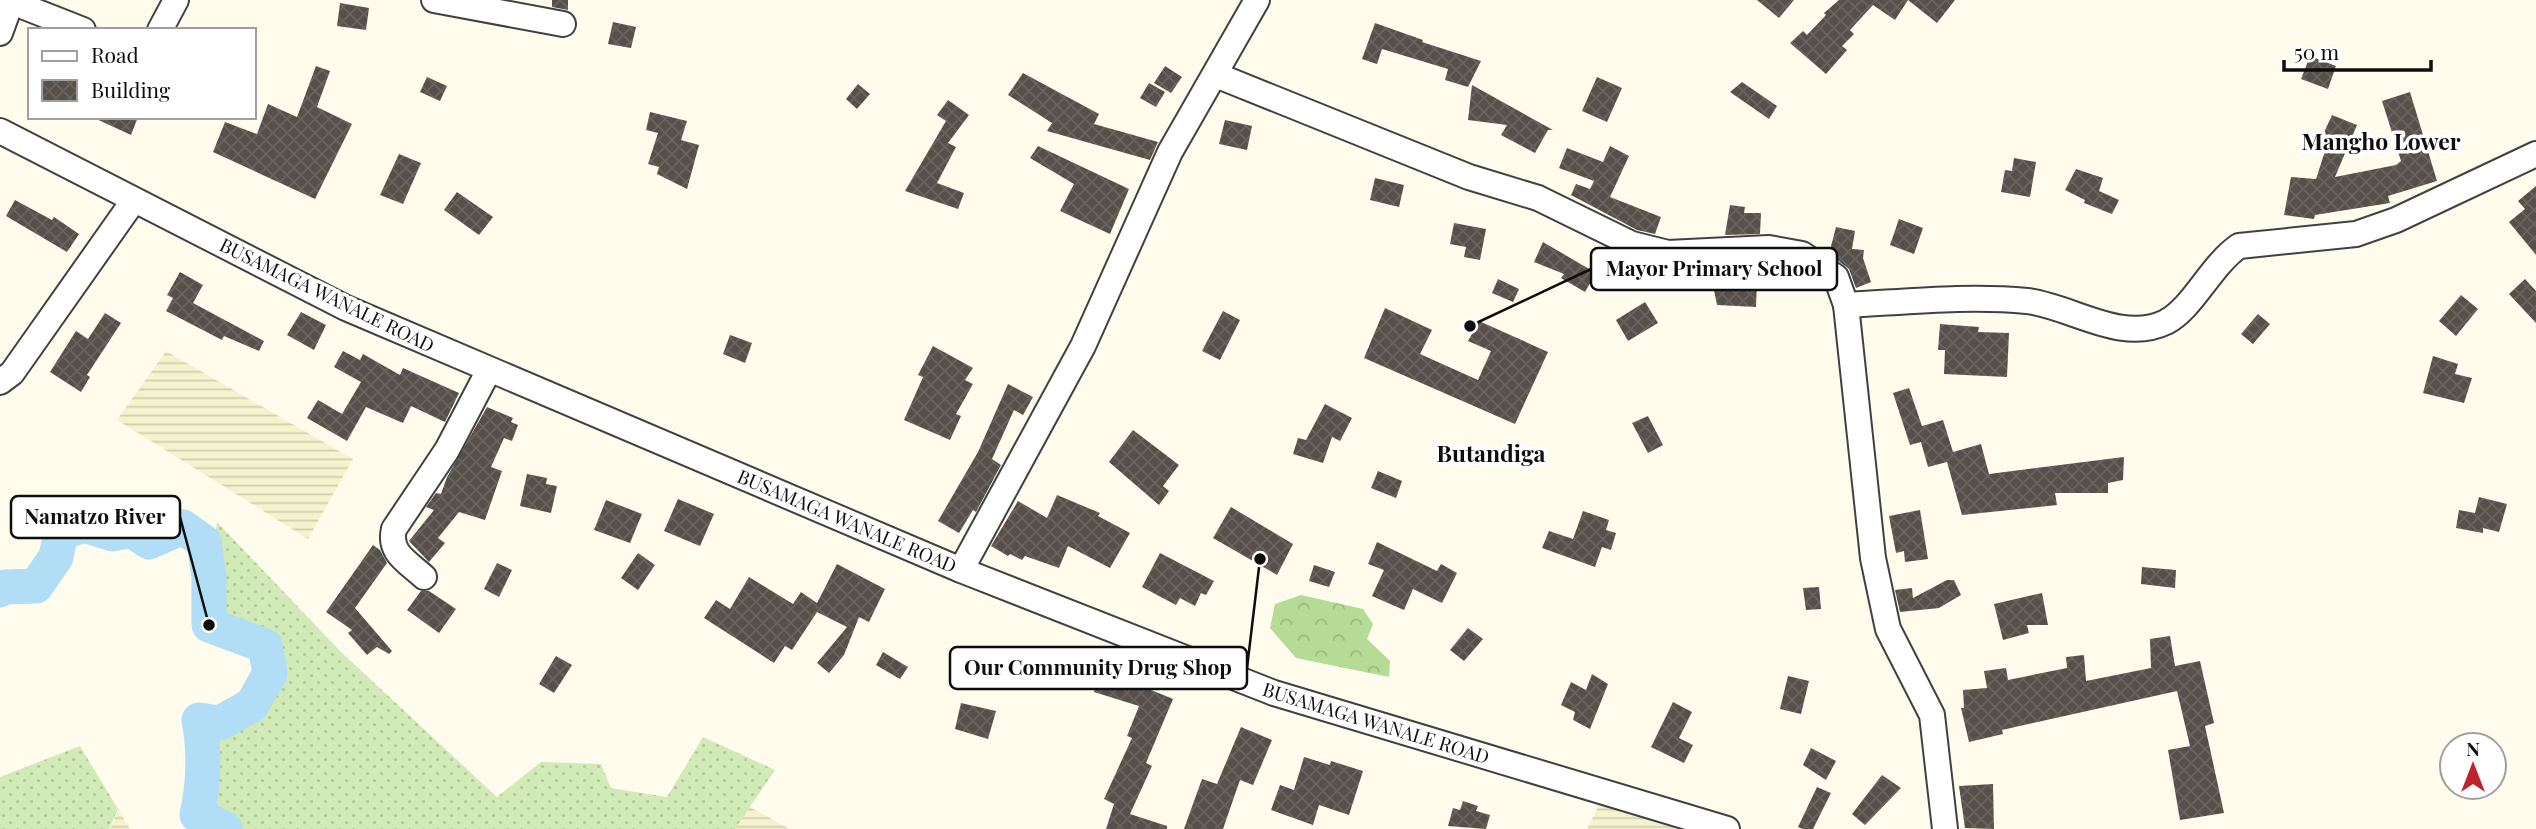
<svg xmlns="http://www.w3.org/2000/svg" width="2536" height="829" viewBox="0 0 2536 829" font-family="'Playfair Display',serif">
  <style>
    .farmland { fill: url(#farmland-rules) }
    .grass { fill: url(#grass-dots) }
    .forest { fill: url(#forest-crowns) }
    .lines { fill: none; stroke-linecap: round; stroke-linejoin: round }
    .river { stroke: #b2ddf7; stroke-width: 35 }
    .building { fill: url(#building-cross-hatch) }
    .minor-casing { stroke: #414141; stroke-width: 28 }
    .minor { stroke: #fff; stroke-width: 24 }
    .labels { text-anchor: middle; stroke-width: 7; stroke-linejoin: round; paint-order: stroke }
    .street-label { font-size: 19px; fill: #0e0e0e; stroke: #fff }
    .quarter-label { font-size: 23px; font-weight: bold; fill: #0e0e0e; stroke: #fff }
    .leader { fill: none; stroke: #0e0e0e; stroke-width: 2.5 }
    .callout-dot { fill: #0e0e0e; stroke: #fff; stroke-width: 2.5 }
    .callout { fill: #fff; stroke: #0e0e0e; stroke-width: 2.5 }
    .callout-label { font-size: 21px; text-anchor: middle; font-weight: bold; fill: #0e0e0e }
  </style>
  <defs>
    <pattern id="farmland-rules" width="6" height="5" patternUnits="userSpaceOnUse" patternTransform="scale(1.75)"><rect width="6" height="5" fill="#f5f2ce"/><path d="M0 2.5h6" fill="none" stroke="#d1ceb0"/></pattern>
    <pattern id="grass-dots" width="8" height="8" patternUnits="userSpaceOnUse" patternTransform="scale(1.75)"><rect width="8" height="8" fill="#d1eab7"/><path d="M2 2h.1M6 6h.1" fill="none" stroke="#b2c89c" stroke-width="1.8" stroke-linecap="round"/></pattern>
    <pattern id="forest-crowns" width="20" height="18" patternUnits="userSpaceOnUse" patternTransform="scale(1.75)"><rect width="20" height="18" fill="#b5db96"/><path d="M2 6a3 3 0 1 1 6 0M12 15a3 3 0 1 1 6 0" fill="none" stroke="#9abb80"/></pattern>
    <pattern id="building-cross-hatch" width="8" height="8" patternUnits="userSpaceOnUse" patternTransform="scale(1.75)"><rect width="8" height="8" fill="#564f4a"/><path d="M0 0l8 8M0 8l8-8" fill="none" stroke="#696460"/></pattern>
  </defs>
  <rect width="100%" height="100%" fill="#fffcee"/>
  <g class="farmland">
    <polygon points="166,351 353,459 308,539 117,420"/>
    <polygon points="1600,803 1687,829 1587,829"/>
    <polygon points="750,807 790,829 735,829"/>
    <polygon points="118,809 130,829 110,829"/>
  </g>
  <g class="grass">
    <path d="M217,522L341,652L497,797L541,762L601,764L611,788L667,797L703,737L775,770L735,829H198C197,813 202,799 203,783C204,762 203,741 199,720L220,723L252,705L270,673L265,646L209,625V577Z"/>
    <polygon points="80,746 118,809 109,829 0,829 0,777"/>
  </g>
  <polygon class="forest" points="1301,595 1363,609 1373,624 1367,639 1390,661 1389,677 1296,658 1270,628 1275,604"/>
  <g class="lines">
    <path class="river" d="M0,590L5,587L36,586L56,557L61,533L84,525L113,534L131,530L149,542L183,527L204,542L209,577V625L265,646L270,673L252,705L220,723L199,720C205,752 204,783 197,815L225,829"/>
  </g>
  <g class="building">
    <polygon points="552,0 568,0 568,10 552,7"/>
    <polygon points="1757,0 1794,0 1779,18"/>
    <polygon points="1839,0 1955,0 1937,23 1908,0 1895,20 1873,5 1850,30 1854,34 1842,46 1847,50 1826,74 1790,43 1803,31 1807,35 1826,15 1824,13"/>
    <polygon points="340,3 369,8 366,30 337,26"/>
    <polygon points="613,22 636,27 631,48 608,44"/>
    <polygon points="1375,23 1423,40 1422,42 1481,61 1468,87 1445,80 1448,69 1382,49 1377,64 1362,59"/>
    <polygon points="2310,56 2336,66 2328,89 2301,79"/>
    <polygon points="316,66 330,71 317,107 352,124 315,199 213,152 225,122 257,134 268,104 297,117"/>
    <polygon points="1165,66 1182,77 1171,93 1154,83"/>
    <polygon points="1023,73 1099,114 1094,124 1158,142 1150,160 1047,131 1052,123 1008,95"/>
    <polygon points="427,77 447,86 440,101 420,92"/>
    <polygon points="1597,77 1622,88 1607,122 1582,111"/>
    <polygon points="1742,82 1777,106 1769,119 1730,92"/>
    <polygon points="1149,83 1165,92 1156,107 1140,98"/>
    <polygon points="858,84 870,94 857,109 846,99"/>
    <polygon points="1472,85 1553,130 1548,130 1535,153 1501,135 1507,125 1468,120"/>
    <polygon points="2410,92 2437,181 2388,196 2390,203 2315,215 2314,219 2284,215 2291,177 2316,179 2328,142 2321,139 2332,115 2357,125 2335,177 2396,165 2401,161 2382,101"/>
    <polygon points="948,100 969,115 948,143 956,147 937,183 964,193 958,209 905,191 946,121 937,115"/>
    <polygon points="650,112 687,121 681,140 699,145 687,189 657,174 659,167 648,164 658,133 646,130"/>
    <polygon points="92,117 138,117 131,135"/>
    <polygon points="1225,120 1252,126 1247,150 1219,144"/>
    <polygon points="1038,146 1129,189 1110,234 1060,211 1074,184 1030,158"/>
    <polygon points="1610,146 1629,156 1610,197 1661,217 1655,234 1637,230 1571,195 1576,184 1590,189 1594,181 1559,168 1567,148 1603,162"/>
    <polygon points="399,154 421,163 403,204 380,195"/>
    <polygon points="2014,158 2036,162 2030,197 2001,192 2005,170 2012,171"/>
    <polygon points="2076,169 2103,178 2099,191 2119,200 2112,214 2084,203 2085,200 2065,190"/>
    <polygon points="1375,178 1404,185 1399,207 1370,200"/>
    <polygon points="2536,186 2536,255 2509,222 2525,209 2518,201"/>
    <polygon points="457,192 493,217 479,235 444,210"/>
    <polygon points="15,200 52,220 54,217 79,234 67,252 6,216"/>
    <polygon points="1730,205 1745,207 1744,213 1761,213 1760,234 1725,235"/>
    <polygon points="1899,219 1923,228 1914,254 1890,245"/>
    <polygon points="1454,223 1486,229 1480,260 1464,257 1466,247 1450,244"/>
    <polygon points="1836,227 1855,231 1852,249 1864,250 1863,258 1871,282 1856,288 1849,269 1829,254"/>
    <polygon points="1543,242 1596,273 1585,292 1561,278 1564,274 1534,262"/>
    <polygon points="180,272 203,285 193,303 264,341 259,351 224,336 222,340 166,311 173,298 167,295"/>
    <polygon points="1498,279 1519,289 1513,302 1492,293"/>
    <polygon points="2525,279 2536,291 2536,323 2509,294"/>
    <polygon points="1730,282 1757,282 1756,307 1717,305 1713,285"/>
    <polygon points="2461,295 2478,309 2456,336 2439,321"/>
    <polygon points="1645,302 1658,323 1628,341 1616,320"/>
    <polygon points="1385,308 1432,330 1420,354 1478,380 1491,351 1468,341 1479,321 1548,352 1515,424 1364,358"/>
    <polygon points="1223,311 1240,320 1220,360 1202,351"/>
    <polygon points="301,312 326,325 314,350 287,335"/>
    <polygon points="105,313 121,323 87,375 90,377 81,392 50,372 76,331 88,339"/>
    <polygon points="2258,314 2270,324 2253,344 2241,334"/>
    <polygon points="1940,324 1979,327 1978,332 2009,333 2007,377 1944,374 1945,350 1938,350"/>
    <polygon points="730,335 752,343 745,363 723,354"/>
    <polygon points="933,346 973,368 965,380 973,384 956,414 961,416 950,440 904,420 923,377 918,375"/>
    <polygon points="343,351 360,360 363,354 400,375 403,368 459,393 445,422 411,406 403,423 366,407 347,441 307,418 318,400 342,414 361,382 334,367"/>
    <polygon points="2433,356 2458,364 2455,374 2472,378 2464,403 2423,393"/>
    <polygon points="1008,384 1033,397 1023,415 1014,410 992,459 1001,465 976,512 973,510 959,533 938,521 978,452"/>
    <polygon points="1909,388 1922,426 1943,420 1953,452 1981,444 1989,474 2124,457 2123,480 2108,483 2108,493 2055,493 2057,505 1962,515 1947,462 1928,467 1921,442 1910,445 1893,393"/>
    <polygon points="1325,404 1352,418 1340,441 1332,437 1323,463 1293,454 1298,438 1306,440"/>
    <polygon points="487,407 513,418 511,422 518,425 512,441 504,438 491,467 502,471 485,520 459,512 438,538 445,543 429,562 409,541 434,510 426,507 436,493 441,494 447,477"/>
    <polygon points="1648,416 1663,445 1648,453 1632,423"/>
    <polygon points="1133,430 1179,465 1163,486 1169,491 1159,505 1109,462"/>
    <polygon points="1378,471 1402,481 1396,498 1371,488"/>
    <polygon points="527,474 547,478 546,484 557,486 551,513 520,506"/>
    <polygon points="1057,495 1100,513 1098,516 1130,533 1110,568 1068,546 1059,568 1025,556 1022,560 1010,554 1008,556 991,546 1018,501 1047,518"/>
    <polygon points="2479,497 2507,504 2499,532 2483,528 2483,533 2456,528 2459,510 2475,513"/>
    <polygon points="678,499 714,514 700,546 664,531"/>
    <polygon points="606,500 642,514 630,543 594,530"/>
    <polygon points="1231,507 1293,544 1277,575 1213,538"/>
    <polygon points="1920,510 1928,559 1905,562 1904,551 1896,553 1889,516"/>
    <polygon points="1583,511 1609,520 1606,530 1616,533 1611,550 1602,547 1595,567 1542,548 1549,531 1573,539"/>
    <polygon points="1377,542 1437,571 1441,564 1457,573 1442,603 1413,589 1404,610 1372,596 1384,570 1368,564"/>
    <polygon points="373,545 380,550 387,563 355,608 392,651 389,654 377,647 367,655 348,633 352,630 326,612"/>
    <polygon points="638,553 655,565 638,590 621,578"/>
    <polygon points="1160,553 1214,581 1206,595 1201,593 1195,606 1180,598 1176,605 1142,587"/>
    <polygon points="497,563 512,570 499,597 484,589"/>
    <polygon points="837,564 885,589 869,622 859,617 844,655 829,673 817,663 847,627 817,612 792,650 785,646 774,663 704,618 716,600 730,609 749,577 793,604 801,592 817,603"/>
    <polygon points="1314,565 1335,572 1329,587 1309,581"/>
    <polygon points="2142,567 2176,570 2175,588 2141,584"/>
    <polygon points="1947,580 1954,580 1961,595 1939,608 1900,612 1895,590 1912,588 1913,598"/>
    <polygon points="1819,587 1821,609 1806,610 1803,588"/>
    <polygon points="421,591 429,591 456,609 439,633 407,610"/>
    <polygon points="2042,593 2048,625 2027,625 2029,633 2003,640 1994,604"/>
    <polygon points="1468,628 1483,639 1464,661 1450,650"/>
    <polygon points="2170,636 2175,666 2200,661 2214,723 2205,726 2224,813 2180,820 2168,750 2190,746 2177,691 2002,730 2003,734 1969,742 1961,708 1964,708 1963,690 1987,688 1984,671 2006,668 2008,680 2067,668 2066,657 2084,655 2086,681 2151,668 2150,639"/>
    <polygon points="883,652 908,667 900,679 876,665"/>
    <polygon points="556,656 572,665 554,693 539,684"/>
    <polygon points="1102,666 1131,675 1129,681 1173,699 1146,763 1152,766 1130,814 1167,826 1167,829 1106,829 1114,804 1104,799 1132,738 1127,736 1139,706 1094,692"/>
    <polygon points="1592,674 1608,684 1590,729 1573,720 1575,712 1561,705 1571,682 1586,690"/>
    <polygon points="1788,676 1809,681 1801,714 1780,709"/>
    <polygon points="1673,702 1692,712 1679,738 1693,745 1684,763 1651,747"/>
    <polygon points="961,703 996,711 988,739 955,729"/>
    <polygon points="1241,727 1272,740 1253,785 1240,780 1223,829 1184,829 1202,779 1217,784"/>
    <polygon points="1811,748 1836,761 1826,780 1803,765"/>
    <polygon points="1304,757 1330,765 1331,761 1363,771 1349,815 1319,805 1313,825 1271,810 1280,785 1294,790"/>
    <polygon points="1882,775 1901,788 1865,825 1852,814"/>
    <polygon points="1993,784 1994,829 1965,828 1959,786"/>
    <polygon points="1817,787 1831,793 1813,829 1803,829 1798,827"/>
    <polygon points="1463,801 1478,806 1476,811 1490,815 1486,829 1448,826 1453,808 1460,810"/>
  </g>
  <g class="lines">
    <g class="minor-casing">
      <g id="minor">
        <polyline points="434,0 563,24"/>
        <polyline points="12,2 83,30"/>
        <polyline points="160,30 176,0"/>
        <polyline points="0,33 12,0"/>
        <polyline points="1216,75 1469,177 1538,198 1632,244 1668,253 1769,248 1802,254 1836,277 1846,305 1873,558 1888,629 1932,715 1945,829"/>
        <polyline points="0,131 346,308 961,570 1274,693 1727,829"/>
        <path d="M1846,305C1905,302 1968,295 2027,301C2071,306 2121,344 2166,322C2193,308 2211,265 2239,246L2356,234L2396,220L2536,154"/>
        <polyline points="0,382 12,373 134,200"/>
        <polyline points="961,570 1083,346 1170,152 1257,0"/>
        <path d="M424,577C408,562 388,553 394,529L447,450L489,370"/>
      </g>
    </g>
    <use href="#minor" class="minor"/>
  </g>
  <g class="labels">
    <g class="street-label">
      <text transform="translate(327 295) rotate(26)" y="7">BUSAMAGA WANALE ROAD</text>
      <text transform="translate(847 521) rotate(23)" y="7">BUSAMAGA WANALE ROAD</text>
      <text transform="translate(1376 723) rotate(17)" y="7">BUSAMAGA WANALE ROAD</text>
    </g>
    <g class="quarter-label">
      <text x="2381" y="150">Mangho Lower</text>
      <text x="1491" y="462">Butandiga</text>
    </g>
  </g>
  <path class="leader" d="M1470 326L1591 269M209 625L180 517M1260 559L1247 668"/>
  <g class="callout-dot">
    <circle cx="1470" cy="326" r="7"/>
    <circle cx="209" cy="625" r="7"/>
    <circle cx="1260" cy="559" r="7"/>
  </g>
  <g class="callout">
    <rect x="1591" y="248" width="246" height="42" rx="7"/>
    <rect x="11" y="496" width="169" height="42" rx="7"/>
    <rect x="950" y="647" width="297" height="42" rx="7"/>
  </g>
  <g class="callout-label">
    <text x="1714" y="276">Mayor Primary School</text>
    <text x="95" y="524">Namatzo River</text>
    <text x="1098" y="675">Our Community Drug Shop</text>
  </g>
  <rect x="28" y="28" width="228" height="91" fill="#ffffff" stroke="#9f9f9f" stroke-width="2"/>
  <rect x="42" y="51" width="35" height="10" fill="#ffffff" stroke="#9f9f9f" stroke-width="2"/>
  <text x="91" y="63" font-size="21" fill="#0e0e0e">Road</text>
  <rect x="42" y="80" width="35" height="21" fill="url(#building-cross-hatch)" stroke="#9f9f9f" stroke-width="2"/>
  <text x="91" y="98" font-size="21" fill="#0e0e0e">Building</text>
  <g transform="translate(2473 766)"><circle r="33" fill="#ffffff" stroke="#9f9f9f" stroke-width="2"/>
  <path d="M0-5L12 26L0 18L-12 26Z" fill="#c0242a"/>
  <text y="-10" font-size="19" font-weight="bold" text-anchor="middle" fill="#0e0e0e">N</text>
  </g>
  <path d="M2284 60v10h147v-10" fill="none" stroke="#0e0e0e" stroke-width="3.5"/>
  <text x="2294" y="60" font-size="21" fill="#0e0e0e" stroke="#ffffff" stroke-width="5" paint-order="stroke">50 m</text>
</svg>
